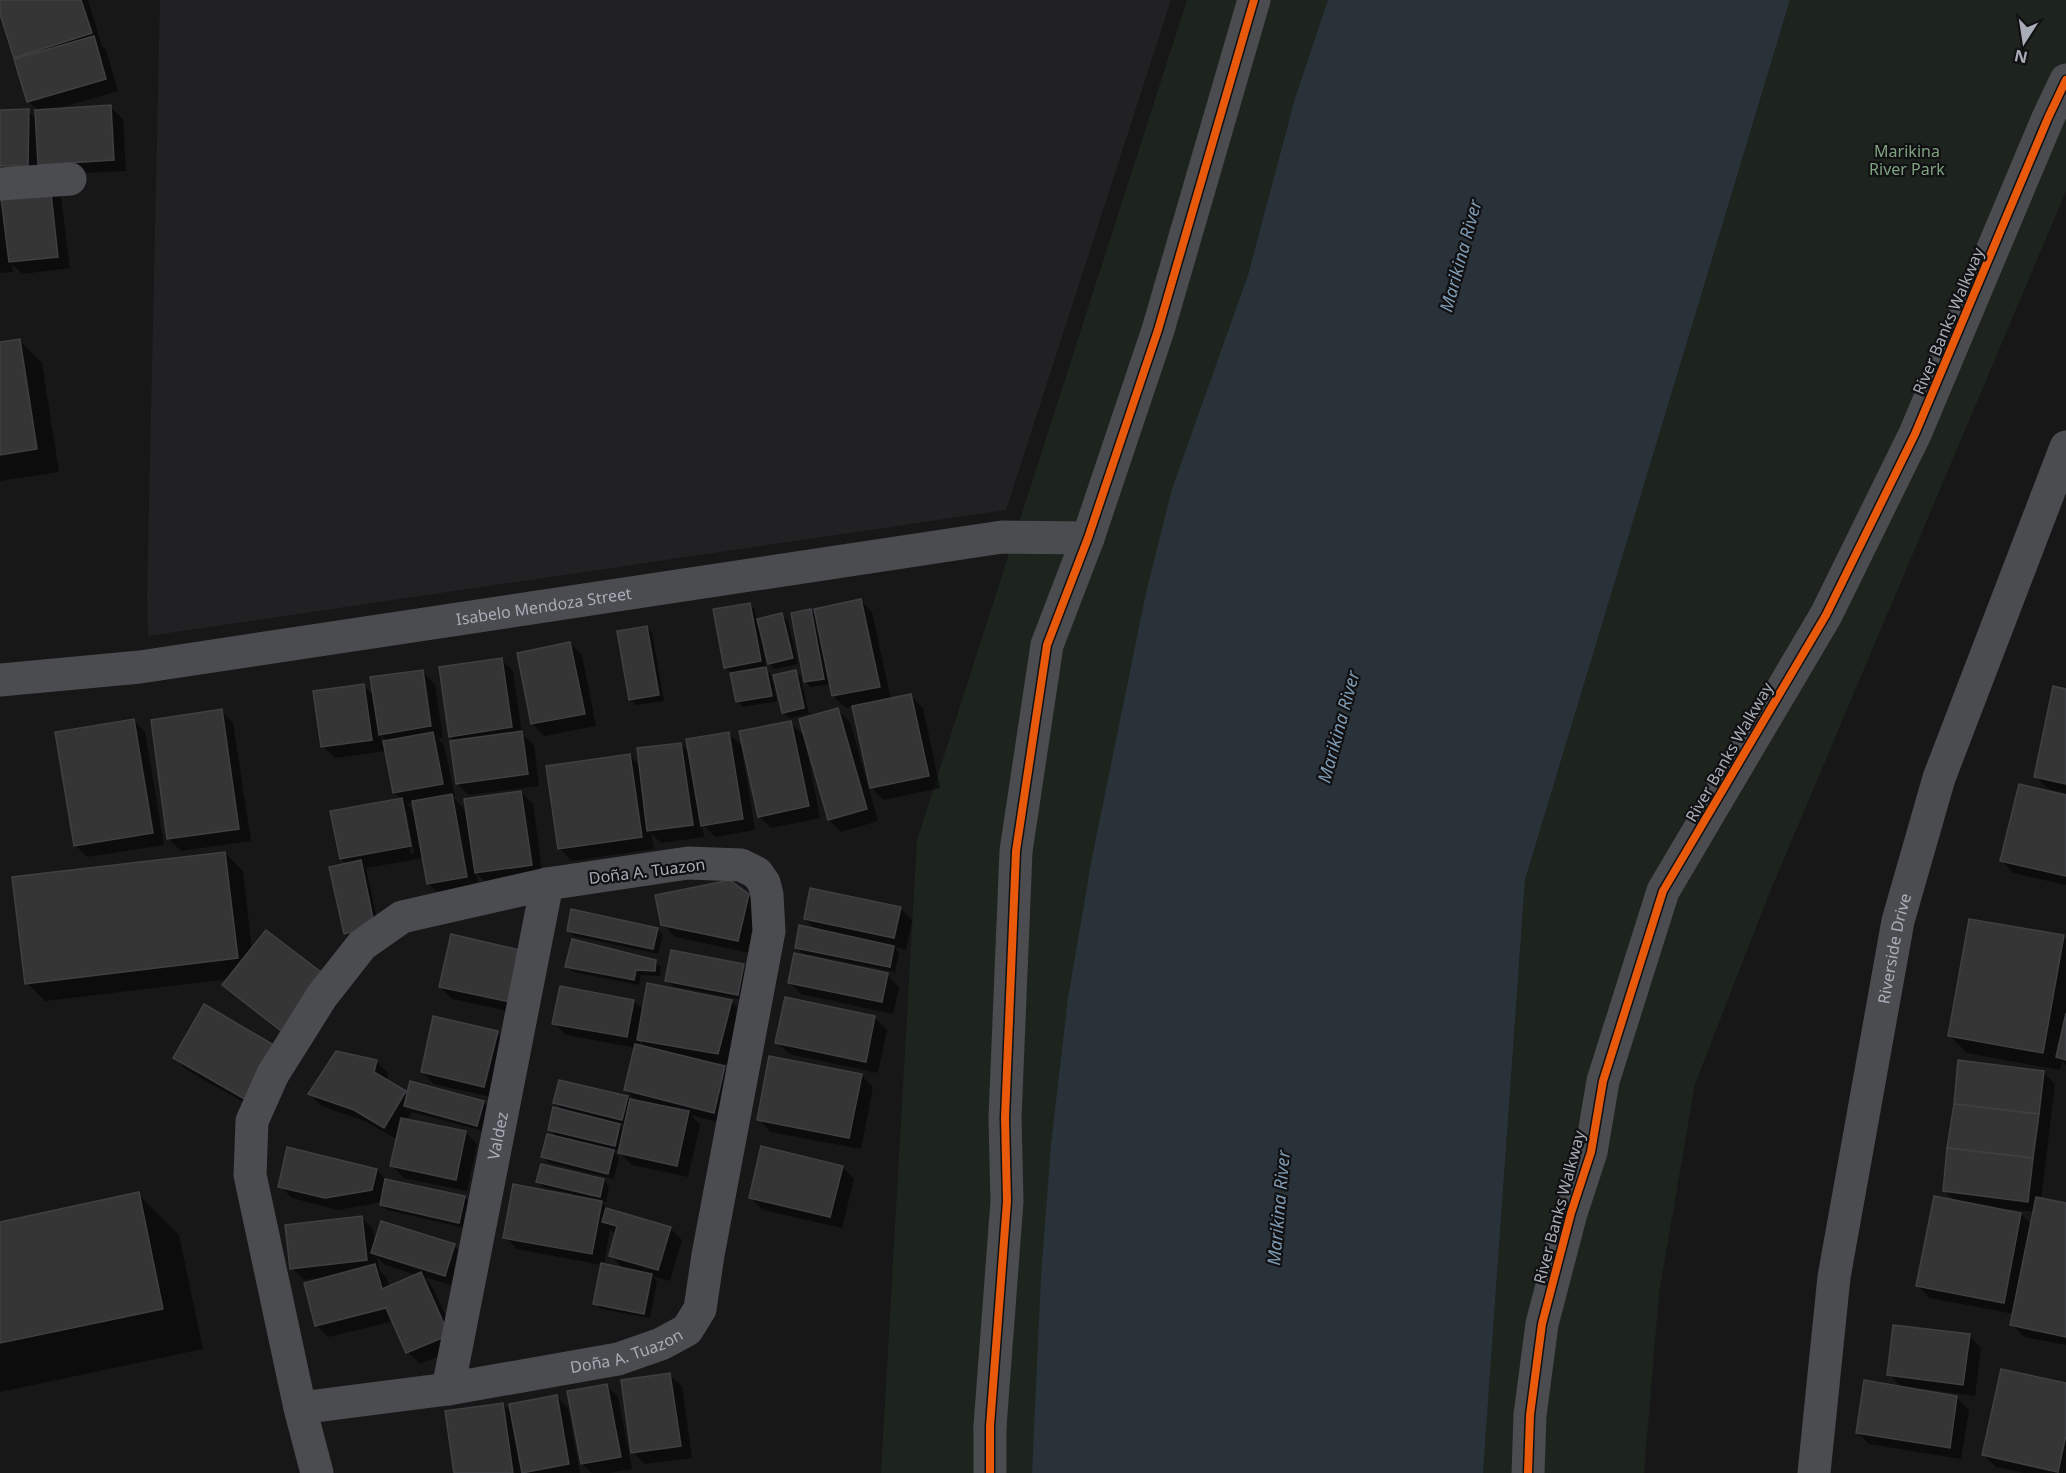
<svg xmlns="http://www.w3.org/2000/svg" width="2066" height="1473" viewBox="0 0 2066 1473" font-family="'Noto Sans',sans-serif">
  <style>
    .built { fill: #212123 }
    .green { fill: #1d241e }
    .water { fill: #2a3239 }
    .shadow { fill: #0007; fill-rule: evenodd }
    .building { fill: #353536; stroke: #3f4043; stroke-width: 1.5 }
    .lines { fill: none; stroke-linecap: round; stroke-linejoin: round }
    .pedestrian { stroke: #4b4c50; stroke-width: 33 }
    .minor { stroke: #4b4c50; stroke-width: 33 }
    .cycleway-casing { stroke: #111113; stroke-width: 11 }
    .cycleway { stroke: #e8590c; stroke-width: 8 }
    .labels { text-anchor: middle; stroke-width: 4.5; stroke-linejoin: round; paint-order: stroke }
    .park-label { font-size: 16px; fill: #7fa381; stroke: #111113 }
    .street-label { font-size: 16px; fill: #a8adb8; stroke: #111113 }
    .water-label { font-size: 18px; font-style: italic; fill: #7f9bb3; stroke: #111113 }
  </style>
  <rect width="100%" height="100%" fill="#171717"/>
  <polygon class="built" points="160,0 1171,0 1006,510 148,636 147,596"/>
  <g class="green">
    <polygon points="1187,0 1328,0 1295,98 1248,275 1033,1448 1032,1473 881,1473 917,840"/>
    <polygon points="1790,0 2066,0 2066,191 1769,894 1695,1084 1659,1293 1644,1473 1483,1473 1525,880"/>
  </g>
  <polygon class="water" points="1328,0 1790,0 1525,880 1483,1473 1032,1473 1041,1277 1051,1145 1068,998 1092,858 1146,593 1172,489 1248,275 1295,98"/>
  <g class="shadow">
    <polygon points="6,0 88,0 102,46 106,50 118,91 56,109 110,107 123,119 126,171 0,177 0,111 28,111 37,120 39,111 28,101 0,10 0,2"/>
    <polygon points="49,186 61,198 70,268 22,274 12,264 13,272 0,273 0,200 3,204"/>
    <polygon points="19,340 42,363 59,472 0,481 0,343"/>
    <polygon points="860,600 872,612 891,700 911,696 923,708 940,788 883,800 871,787 853,706 846,708 833,696 831,684 811,687 801,678 809,714 789,718 783,712 796,672 805,681 811,611 817,617"/>
    <polygon points="750,604 755,610 757,621 782,615 788,621 798,664 775,669 769,664 765,648 763,648 766,667 764,667 771,675 777,701 743,707 737,701 732,673 725,667"/>
    <polygon points="647,627 652,633 664,701 636,705 630,699"/>
    <polygon points="570,643 582,655 596,726 544,736 532,723"/>
    <polygon points="501,659 513,671 522,734 534,745 539,786 469,795 457,783 456,742 450,736"/>
    <path d="M422,672L435,684L443,738L438,739L444,745L455,796H452L467,812L521,792L533,804L543,877L488,885L476,872L479,889L440,895L428,883L424,858L366,868L380,933L351,939L345,933L347,865L341,858L401,799L394,792L386,751L335,758L323,746L364,686L375,697ZM381,735L388,742L382,743ZM414,803L416,814L407,804ZM403,811H406L414,853L411,854Z"/>
    <polygon points="2066,691 2066,793 2048,789 2036,777"/>
    <polygon points="838,710 850,722 878,821 841,832 829,820"/>
    <polygon points="221,711 233,723 251,841 181,851 169,839"/>
    <polygon points="133,720 145,732 164,845 87,857 75,845"/>
    <polygon points="790,722 804,736 820,818 771,828 759,816"/>
    <polygon points="728,733 741,745 755,830 715,837 702,824 704,837 661,843 651,833 654,849 572,861 560,849 630,756 641,767 681,744 690,753"/>
    <polygon points="2066,796 2066,885 2013,873 2001,860"/>
    <polygon points="225,853 243,871 252,950 298,1046 236,997 224,985 229,979 45,1001 27,983"/>
    <polygon points="748,895 760,907 750,953 675,937 663,924"/>
    <polygon points="900,908 912,920 906,950 894,947 899,953 895,972 802,953 797,947 817,931 805,919"/>
    <polygon points="657,929 663,935 658,954 574,936 568,930"/>
    <polygon points="452,936 522,1014 452,999 440,987"/>
    <polygon points="2063,936 2066,939 2066,1065 2062,1061 2060,1070 1967,1053 1949,1035"/>
    <polygon points="655,962 661,967 660,976 641,975 639,985 573,972 567,966"/>
    <polygon points="743,966 749,971 743,1000 672,986 667,980"/>
    <polygon points="887,975 899,987 893,1014 801,994 789,982"/>
    <polygon points="786,999 875,1018 887,1030 878,1073 789,1054 777,1042"/>
    <path d="M634,1001L644,1011L731,1001L743,1013L730,1065L717,1063V1065L725,1067L737,1079L726,1124L691,1115L700,1125L688,1177L632,1165L620,1153V1151L611,1149L619,1157L614,1179L549,1163L543,1157L558,1138L550,1129L564,1112L555,1102L627,1097L630,1100L638,1102L625,1090L636,1048L566,1035L554,1023ZM640,1041L648,1049L639,1047ZM616,1122L626,1124L625,1130Z"/>
    <polygon points="497,1033 509,1045 496,1098 434,1084 422,1072"/>
    <polygon points="278,1049 261,1112 187,1070 175,1058"/>
    <polygon points="376,1061 388,1073 387,1081 408,1095 483,1102 489,1108 483,1131 412,1112 407,1120 465,1132 477,1144 467,1191 404,1178 392,1166 398,1140 367,1122 322,1106 310,1094"/>
    <path d="M2043,1072L2055,1084L2041,1200L2066,1205V1345L2024,1337L2012,1325L2014,1314L1930,1298L1918,1286L1956,1202L1945,1191ZM2010,1209L2034,1212L2032,1225L2021,1214L2010,1212Z"/>
    <polygon points="861,1075 873,1087 861,1149 771,1132 759,1120"/>
    <polygon points="842,1167 854,1179 842,1228 763,1210 751,1198"/>
    <polygon points="377,1170 387,1181 464,1197 470,1203 465,1228 387,1210 381,1205 382,1202 338,1210 292,1198 280,1186"/>
    <path d="M603,1180L609,1186L606,1202L600,1201L610,1211L670,1228L682,1240L670,1281L652,1276L657,1281L650,1318L601,1309L595,1303L602,1265L517,1249L505,1237L573,1197L574,1194L543,1187L538,1181ZM610,1229L616,1235L611,1256L625,1270L604,1265Z"/>
    <polygon points="138,1194 179,1235 203,1349 0,1392 0,1224"/>
    <path d="M361,1217L373,1229L375,1245L454,1246L466,1258L457,1287L424,1277L432,1286L460,1347L420,1364L408,1352L394,1321L328,1337L316,1325L320,1278L304,1280L292,1268ZM377,1257L385,1265L417,1275L389,1287L387,1278L379,1270Z"/>
    <polygon points="1969,1336 1981,1348 1975,1396 1924,1389 1924,1392 1957,1398 1969,1410 1961,1459 1869,1444 1857,1432 1903,1389 1889,1374"/>
    <polygon points="670,1375 682,1387 692,1458 645,1464 633,1452"/>
    <polygon points="606,1385 618,1397 632,1469 609,1473 592,1473 582,1464"/>
    <polygon points="2066,1385 2066,1473 2024,1473 1996,1467 1984,1455"/>
    <polygon points="556,1396 568,1408 580,1473 456,1473 503,1404 513,1414"/>
  </g>
  <g class="building">
    <polygon points="0,0 81,0 92,33 14,58 0,14"/>
    <polygon points="94,36 106,79 27,102 14,59"/>
    <polygon points="111,105 114,160 38,165 35,110"/>
    <polygon points="29,109 28,166 0,166 0,110"/>
    <polygon points="50,184 58,257 9,262 0,190"/>
    <polygon points="20,339 37,449 0,455 0,342"/>
    <polygon points="861,599 880,687 832,696 814,609"/>
    <polygon points="750,603 761,661 724,668 713,609"/>
    <polygon points="811,609 824,679 804,682 791,613"/>
    <polygon points="782,613 793,658 768,664 757,619"/>
    <polygon points="647,626 659,695 629,700 617,631"/>
    <polygon points="570,642 585,714 531,724 517,653"/>
    <polygon points="502,658 512,727 449,737 439,667"/>
    <polygon points="766,667 772,696 736,702 730,673"/>
    <polygon points="423,670 431,726 379,735 370,677"/>
    <polygon points="796,670 804,708 782,713 773,675"/>
    <polygon points="364,684 372,740 321,747 313,691"/>
    <polygon points="2053,686 2066,689 2066,784 2034,777"/>
    <polygon points="911,694 929,776 870,788 852,706"/>
    <polygon points="838,708 867,809 828,820 799,719"/>
    <polygon points="222,709 239,829 167,839 151,720"/>
    <polygon points="134,719 153,833 74,846 55,732"/>
    <polygon points="791,721 809,806 758,817 739,731"/>
    <polygon points="522,731 528,774 456,784 450,741"/>
    <polygon points="433,732 443,784 393,793 383,741"/>
    <polygon points="729,732 743,819 701,826 686,739"/>
    <polygon points="681,743 693,825 647,831 637,748"/>
    <polygon points="630,754 642,837 558,849 546,766"/>
    <polygon points="2019,784 2066,795 2066,876 2000,861"/>
    <polygon points="521,791 532,865 475,873 464,799"/>
    <polygon points="452,794 467,877 427,884 412,801"/>
    <polygon points="402,798 411,846 340,859 330,811"/>
    <polygon points="225,852 238,958 25,984 12,877"/>
    <polygon points="361,860 375,928 344,934 329,867"/>
    <polygon points="730,880 749,894 738,941 661,925 655,895"/>
    <polygon points="810,888 901,907 894,938 804,919"/>
    <polygon points="571,909 658,928 653,949 567,931"/>
    <polygon points="1969,919 2064,935 2043,1053 1948,1036"/>
    <polygon points="799,925 894,946 890,967 795,948"/>
    <polygon points="266,930 330,979 286,1035 222,985"/>
    <polygon points="451,934 520,950 510,1002 439,987"/>
    <polygon points="572,939 656,960 655,971 636,970 634,980 565,967"/>
    <polygon points="671,950 744,964 738,995 665,981"/>
    <polygon points="794,953 888,973 882,1002 788,983"/>
    <polygon points="647,983 732,1000 718,1054 637,1040"/>
    <polygon points="560,986 634,1000 627,1037 552,1024"/>
    <polygon points="785,997 875,1016 866,1062 775,1043"/>
    <polygon points="204,1004 279,1048 248,1101 173,1058"/>
    <polygon points="2066,1013 2066,1060 2056,1057"/>
    <polygon points="433,1016 498,1031 484,1087 421,1072"/>
    <polygon points="635,1044 725,1066 714,1113 624,1090"/>
    <polygon points="336,1051 377,1060 374,1072 406,1091 384,1128 354,1110 308,1094"/>
    <polygon points="769,1056 862,1074 849,1138 757,1120"/>
    <polygon points="1958,1060 2044,1071 2039,1114 1954,1104"/>
    <polygon points="559,1080 628,1096 622,1120 553,1103"/>
    <polygon points="410,1081 484,1101 477,1126 404,1106"/>
    <polygon points="630,1099 689,1111 677,1166 618,1153"/>
    <polygon points="1954,1104 2039,1114 2033,1158 1947,1148"/>
    <polygon points="553,1107 620,1124 615,1146 548,1130"/>
    <polygon points="401,1118 466,1131 456,1180 390,1166"/>
    <polygon points="547,1134 614,1150 608,1174 541,1157"/>
    <polygon points="761,1146 843,1166 830,1217 749,1198"/>
    <polygon points="287,1147 377,1169 372,1190 325,1198 278,1187"/>
    <polygon points="1947,1148 2033,1158 2028,1202 1943,1191"/>
    <polygon points="541,1164 604,1179 600,1197 536,1182"/>
    <polygon points="385,1179 465,1196 459,1223 380,1205"/>
    <polygon points="513,1184 602,1201 592,1254 503,1238"/>
    <polygon points="139,1192 163,1309 0,1343 0,1222"/>
    <polygon points="1934,1196 2021,1213 2004,1303 1916,1286"/>
    <polygon points="2036,1197 2066,1203 2066,1337 2010,1325"/>
    <polygon points="606,1208 671,1227 658,1270 609,1256 617,1226 602,1222"/>
    <polygon points="362,1216 367,1260 290,1269 285,1225"/>
    <polygon points="381,1221 455,1244 445,1276 371,1253"/>
    <polygon points="601,1263 652,1274 644,1314 593,1304"/>
    <polygon points="375,1264 382,1289 421,1272 449,1335 406,1353 386,1308 315,1326 304,1283"/>
    <polygon points="1893,1325 1970,1334 1963,1385 1887,1375"/>
    <polygon points="2001,1369 2066,1383 2066,1435 2058,1472 1982,1455"/>
    <polygon points="670,1373 681,1446 631,1453 621,1380"/>
    <polygon points="1864,1380 1957,1396 1950,1448 1856,1433"/>
    <polygon points="607,1384 621,1457 581,1464 567,1391"/>
    <polygon points="557,1395 569,1464 522,1473 509,1404"/>
    <polygon points="503,1403 513,1473 454,1473 445,1411"/>
  </g>
  <g class="lines">
    <g class="pedestrian">
      <polyline points="990,1426 1007,1201 1005,1118 1016,851 1047,645 1088,538 1158,330 1254,0"/>
      <polyline points="1528,1473 1530,1415 1542,1324 1571,1213 1591,1152 1603,1081 1663,891 1826,615 1915,434 2048,118 2066,80"/>
    </g>
    <g class="minor">
      <polyline points="0,184 70,179"/>
      <path id="s1" d="M0,680L140,667L1002,537L1088,538"/>
      <path id="s2" d="M448,1389L547,884"/>
      <path id="s3" d="M300,1408L448,1389L618,1359L661,1344L687,1330L700,1309L708,1255L769,931L767,895L764,883L757,873L741,865L688,863L547,884L402,917L362,945L322,996L273,1074L252,1121L250,1175L300,1408L317,1473"/>
      <polyline points="990,1426 990,1473"/>
      <path id="s4" d="M1814,1473L1834,1277L1898,921L1939,778L2066,447"/>
    </g>
    <g class="cycleway-casing">
      <g id="cycleway">
        <polyline points="990,1473 990,1426 1007,1201 1005,1118 1016,851 1047,645 1088,538 1158,330 1254,0"/>
        <polyline points="1528,1473 1530,1415 1542,1324 1571,1213 1591,1152 1603,1081 1663,891 1826,615 1915,434 2048,118 2066,80"/>
      </g>
    </g>
    <use href="#cycleway" class="cycleway"/>
  </g>
  <g class="labels">
    <g class="park-label">
      <text x="1907" y="157">Marikina<tspan x="1907" dy="18">River Park</tspan></text>
    </g>
    <g class="street-label">
      <text transform="translate(1948 321) rotate(-67)" y="6">River Banks Walkway</text>
      <text dy="6" stroke="none"><textPath href="#s1" startOffset="549">Isabelo Mendoza Street</textPath></text>
      <text transform="translate(1729 752) rotate(-60)" y="6">River Banks Walkway</text>
      <text transform="translate(647 871) rotate(-7)" y="6">Doña A. Tuazon</text>
      <text dy="6" stroke="none"><textPath href="#s4" startOffset="531">Riverside Drive</textPath></text>
      <text dy="6" stroke="none"><textPath href="#s2" startOffset="258">Valdez</textPath></text>
      <text transform="translate(1559 1207) rotate(-75)" y="6">River Banks Walkway</text>
      <text dy="6" stroke="none"><textPath href="#s3" startOffset="332">Doña A. Tuazon</textPath></text>
    </g>
    <g class="water-label">
      <text transform="translate(1461 256) rotate(-75)" y="6">Marikina River</text>
      <text transform="translate(1339 727) rotate(-75)" y="6">Marikina River</text>
      <text transform="translate(1279 1208) rotate(-85)" y="6">Marikina River</text>
    </g>
  </g>
  <g transform="translate(2024 42) rotate(192)" stroke="#111113" stroke-width="4.5" paint-order="stroke">
  <path d="M0-4.5L10 22L0 15L-10 22Z" fill="#a8adb8"/>
  <text y="-9" font-size="16" font-weight="bold" text-anchor="middle" fill="#a8adb8">N</text>
  </g>
</svg>
